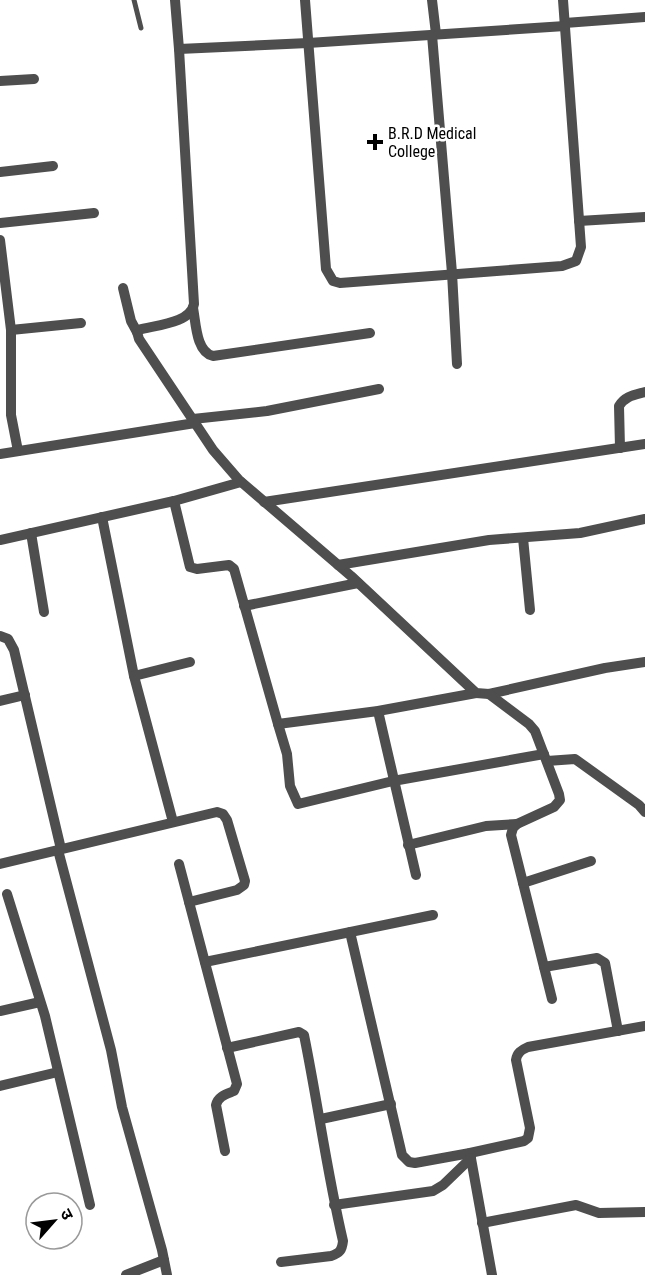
<svg xmlns="http://www.w3.org/2000/svg" width="645" height="1275" viewBox="0 0 645 1275" font-family="'Roboto Condensed','Noto Sans Devanagari',sans-serif">
  <style>
    .lines { fill: none; stroke-linecap: round; stroke-linejoin: round }
    .service { stroke: #4e4e4e; stroke-width: 5 }
    .minor { stroke: #4e4e4e; stroke-width: 10 }
    .poi-dot { fill: #000; stroke: #fff; stroke-width: 2 }
    .labels { text-anchor: middle; stroke-width: 5; stroke-linejoin: round; paint-order: stroke }
    .poi-label { font-size: 16px; fill: #000; stroke: #fff; text-anchor: start }
  </style>
  <rect width="100%" height="100%" fill="#fff"/>
  <g class="lines">
    <polyline class="service" points="134,0 141,28"/>
    <g class="minor">
      <path d="M175,0L179,49L194,304C190,324 155,325 138,330L137,332L139,339L213,450L239,480L351,576L476,693L489,694L605,668L645,662"/>
      <polyline points="305,0 326,269 333,281 340,283 562,266 576,261 581,247 563,0"/>
      <polyline points="432,0 436,34"/>
      <polyline points="565,23 645,17"/>
      <polyline points="432,35 452,273 457,364"/>
      <polyline points="179,49 308,43 565,26"/>
      <polyline points="0,81 34,79"/>
      <polyline points="0,172 53,166"/>
      <polyline points="579,221 645,217"/>
      <polyline points="0,223 94,213"/>
      <polyline points="0,240 11,330 11,415 18,451"/>
      <polyline points="123,288 131,321 137,332"/>
      <path d="M193,308C196,323 196,352 213,356L370,333"/>
      <polyline points="11,330 81,323"/>
      <polyline points="193,419 267,411 379,389"/>
      <path d="M620,448L619,406C625,396 634,395 645,392"/>
      <polyline points="0,454 195,423"/>
      <polyline points="174,501 190,567 197,569 229,565 234,569 278,724 378,711 476,693"/>
      <polyline points="264,502 645,444"/>
      <polyline points="102,517 134,676 173,822"/>
      <polyline points="31,533 44,612"/>
      <polyline points="523,538 530,610"/>
      <polyline points="0,540 174,501 241,482"/>
      <polyline points="338,565 489,540 580,533 645,519"/>
      <polyline points="244,606 358,583"/>
      <polyline points="0,636 8,639 14,650 61,849"/>
      <polyline points="134,676 190,662"/>
      <polyline points="489,694 529,724 535,731 559,794 560,800 554,807 517,824 513,828 511,835 552,999"/>
      <polyline points="0,701 25,695"/>
      <polyline points="378,711 416,875"/>
      <polyline points="278,724 287,754 290,786 298,804 393,781 544,754"/>
      <polyline points="547,761 575,759 639,805 645,812"/>
      <polyline points="408,845 486,826 517,824"/>
      <polyline points="58,850 111,1050 122,1107 162,1250 167,1275"/>
      <polyline points="0,864 217,812 223,814 227,820 245,881 244,885 237,890 189,902"/>
      <path d="M179,864L237,1084L234,1091C227,1094 218,1096 216,1105L225,1151"/>
      <polyline points="523,883 591,861"/>
      <polyline points="7,894 45,1016 90,1205"/>
      <path d="M350,932L402,1155L409,1162L415,1163L470,1153L524,1141L528,1138L530,1128L516,1060C517,1053 521,1050 528,1047L645,1026"/>
      <polyline points="205,962 433,915"/>
      <polyline points="544,967 597,958 605,963 618,1031"/>
      <polyline points="0,1011 40,1002"/>
      <path d="M227,1048L299,1032L304,1035C318,1104 327,1173 343,1241C342,1250 340,1253 331,1256L281,1262"/>
      <polyline points="0,1086 58,1072"/>
      <polyline points="321,1119 391,1104"/>
      <polyline points="470,1153 492,1275"/>
      <polyline points="334,1205 433,1191 443,1185 471,1158"/>
      <polyline points="482,1223 576,1205 599,1213 645,1212"/>
      <polyline points="126,1275 164,1260"/>
    </g>
  </g>
  <path class="poi-dot" d="M372 133h6v6h6v6h-6v6h-6v-6h-6v-6h6z"/>
  <g class="labels">
    <g class="poi-label">
      <text x="388" y="139">B.R.D Medical<tspan x="388" dy="18">College</tspan></text>
    </g>
  </g>
  <g transform="translate(54 1221) rotate(62)"><circle r="28" fill="#ffffff" stroke="#999999" stroke-width="1.5"/>
  <path d="M0-4.5L10 22L0 15L-10 22Z" fill="#000000"/>
  <text y="-9" font-size="16" font-weight="bold" text-anchor="middle" fill="#000000">उ</text>
  </g>
</svg>
